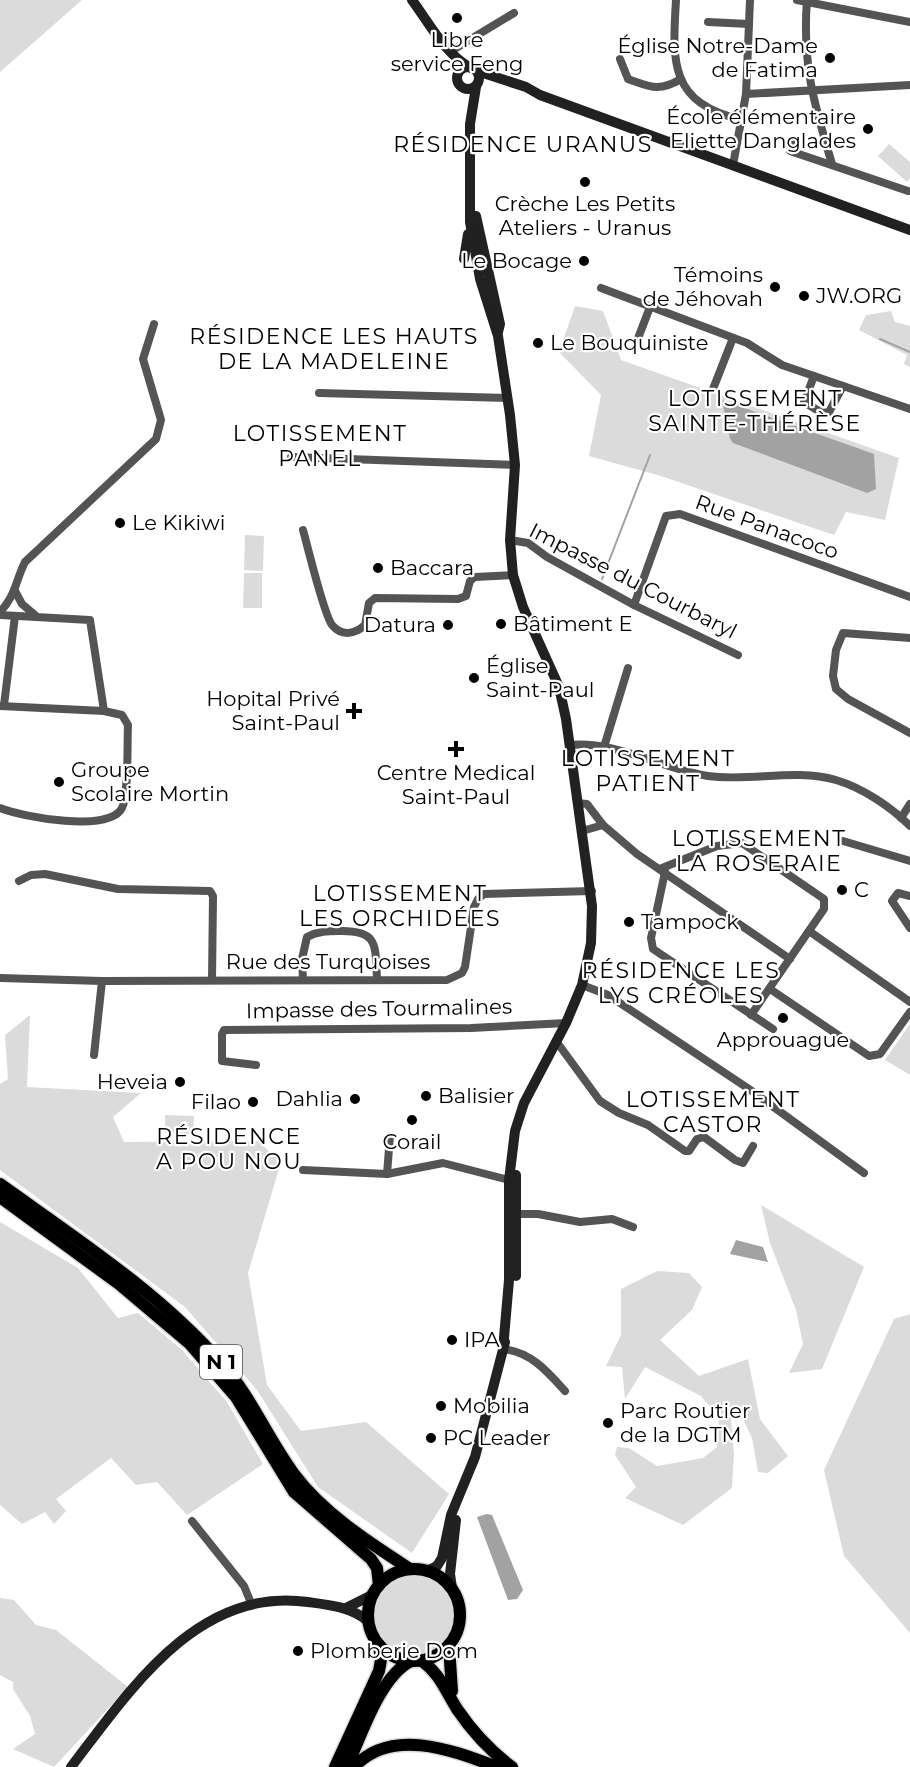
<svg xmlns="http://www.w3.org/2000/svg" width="910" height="1767" viewBox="0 0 910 1767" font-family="Montserrat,sans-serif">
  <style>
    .green { fill: #dbdbdb }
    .water { fill: #a2a2a2 }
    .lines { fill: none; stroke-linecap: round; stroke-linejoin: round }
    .stream { stroke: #a2a2a2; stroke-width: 2 }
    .primary-casing { stroke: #dbdbdb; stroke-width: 15 }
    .street { stroke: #545454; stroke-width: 8 }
    .secondary { stroke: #212121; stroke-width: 10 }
    .primary { stroke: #000; stroke-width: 12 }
    .poi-dot { fill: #000; stroke: #fff; stroke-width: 2 }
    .labels { text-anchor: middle; stroke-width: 4.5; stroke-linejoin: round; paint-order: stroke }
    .shield { fill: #fff; stroke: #4c4c4c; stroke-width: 1.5 }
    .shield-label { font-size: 20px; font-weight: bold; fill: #000 }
    .poi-label { font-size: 21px; fill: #000; stroke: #fff; text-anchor: start }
    .street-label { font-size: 21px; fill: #000; stroke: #fff }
    .neighbourhood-label { font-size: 22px; letter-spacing: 1.5px; fill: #000; stroke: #fff }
  </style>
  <rect width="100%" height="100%" fill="#fff"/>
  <g class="green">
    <polygon points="0,0 82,0 0,72"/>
    <polygon points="889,144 910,162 910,178 907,182 878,156"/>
    <polygon points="575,306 603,311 621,360 899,458 885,520 846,512 834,535 661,476 589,456 601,395 559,352"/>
    <polygon points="891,311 895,322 910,326 910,367 904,364 907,355 859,330 866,315"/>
    <polygon points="245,535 264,536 263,571 244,570"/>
    <polygon points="244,573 262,573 262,608 243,608"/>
    <polygon points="30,1015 27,1087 141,1093 113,1117 124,1142 258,1141 281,1162 248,1273 267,1385 301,1431 366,1422 449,1494 412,1553 318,1487 257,1390 185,1307 0,1170 0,1084 8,1079 5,1035"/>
    <polygon points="910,1024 910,1075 885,1060"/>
    <polygon points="165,1115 194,1116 193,1134 165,1133"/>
    <polygon points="761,1205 864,1267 822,1369 789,1373 803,1344 796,1310 770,1243"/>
    <polygon points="0,1222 78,1268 118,1318 138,1313 182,1350 227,1402 263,1464 187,1515 157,1482 136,1485 111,1458 56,1499 66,1511 54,1524 45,1512 22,1524 0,1505"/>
    <polygon points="657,1271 689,1273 702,1287 692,1310 660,1340 699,1376 748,1359 760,1419 788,1456 768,1473 758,1472 752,1438 743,1419 731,1418 734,1455 732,1488 683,1525 625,1498 636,1487 615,1455 617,1447 629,1448 657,1466 703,1458 717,1447 719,1418 701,1396 645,1367 625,1399 622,1367 606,1366 621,1335 621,1289"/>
    <polygon points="910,1314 910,1633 844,1556 824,1470 894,1319"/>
    <circle cx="415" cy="1615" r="41"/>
    <polygon points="0,1598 14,1600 36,1625 56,1630 128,1687 54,1767 13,1749 35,1734 30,1716 13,1689 13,1682 0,1675"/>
  </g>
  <g class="water">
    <polygon points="722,400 874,454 876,489 867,493 733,443 730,439"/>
    <polygon points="736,1240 763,1247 768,1262 730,1254"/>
    <polygon points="487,1514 492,1515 523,1590 517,1599 508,1600 477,1517"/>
  </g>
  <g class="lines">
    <g class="stream">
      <polyline points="880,339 910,352"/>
      <polyline points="602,579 650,455"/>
    </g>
    <g class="primary-casing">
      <g id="primary">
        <path d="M0,1184C77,1239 160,1293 222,1364C252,1398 268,1439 294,1474C323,1513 370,1543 410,1569"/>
        <polyline points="0,1197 119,1284 190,1344 236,1397 294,1492 371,1559 377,1568 379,1585"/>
        <circle cx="414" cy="1615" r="46"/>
        <polyline points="449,1646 452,1691"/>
        <path d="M422,1661C440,1674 445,1690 457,1709C472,1731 490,1751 512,1767"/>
        <polyline points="335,1767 379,1671 381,1660 379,1645"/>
        <path d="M347,1767C361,1736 380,1676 411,1661"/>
        <path d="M354,1767C392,1726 454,1751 497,1767"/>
      </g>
    </g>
    <g class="street">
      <path d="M676,0C672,64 670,103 742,120"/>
      <polyline points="797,0 910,22"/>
      <path d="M807,0C802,64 814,104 832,164"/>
      <polyline points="708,22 749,24"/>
      <polyline points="451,51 514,13"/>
      <path d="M620,59L628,79C651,87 659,92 681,79"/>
      <polyline points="746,94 910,85"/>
      <polyline points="792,140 790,151 908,191"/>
      <polyline points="733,165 746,94 750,0"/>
      <polyline points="601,288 747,343 782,365 910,409"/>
      <polyline points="637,341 650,307"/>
      <polyline points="814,376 804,402 822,413 829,412 843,386"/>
      <polyline points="713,389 733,338"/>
      <polyline points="319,393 508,398"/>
      <polyline points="291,457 515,465"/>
      <path d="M303,530C308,548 324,615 332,625C342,637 355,634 365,625L369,603L375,598L458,599L466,596L470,581L475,577L513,575"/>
      <polyline points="510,540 528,543 547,557 634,605 738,655"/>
      <polyline points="15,591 22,604 35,615"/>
      <polyline points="634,605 666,516 680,514 910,597"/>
      <path d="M0,612C16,595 15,582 25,562L156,439L161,420L143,359L154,324"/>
      <polyline points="0,615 90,620 104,711"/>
      <polyline points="910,638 843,633 836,650 833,676 836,689 848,699 910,733"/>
      <polyline points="4,705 15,616"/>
      <path d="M0,706L104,711L122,715L128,725C127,742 129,794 122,808C110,833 22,817 0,808"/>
      <path d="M570,745C619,741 661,769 708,776C750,782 795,768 836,780C863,788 891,807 910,826"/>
      <polyline points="604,747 628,668"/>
      <polyline points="577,803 587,804 603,825 637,854 790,959"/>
      <polyline points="901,818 910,804"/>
      <polyline points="582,831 603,825"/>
      <polyline points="843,841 910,861"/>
      <polyline points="662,868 717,846 742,843 824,899 824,909 751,1015"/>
      <polyline points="665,872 651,938 653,949 773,1029"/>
      <polyline points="19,881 31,875 45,874 118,889 210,891 213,896 212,980"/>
      <polyline points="910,896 898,893 892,901 910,928"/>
      <polyline points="809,931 910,1002"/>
      <polyline points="0,978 102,981 447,980 462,973 465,967 474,907 478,899 484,894 592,891"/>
      <path d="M303,980L302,959L307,937C318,931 328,931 339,931C379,930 375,945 377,979"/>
      <polyline points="582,985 608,995 749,1089 864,1173"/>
      <polyline points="770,989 869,1056 880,1054 910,1012"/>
      <polyline points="556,1041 600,1101 619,1113 648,1125 685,1151 689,1151 697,1139 704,1137 735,1160 743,1163 753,1146"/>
      <polyline points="94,1055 102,981"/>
      <polyline points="256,1065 222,1061 222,1034 224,1030 471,1028 566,1023"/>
      <polyline points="303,1170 387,1174 443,1163 509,1180"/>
      <polyline points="387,1174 390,1136"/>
      <polyline points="513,1214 538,1214 580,1222 612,1219 633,1227"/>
      <path d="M503,1349C531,1352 547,1371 565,1391"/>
      <polyline points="192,1521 244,1586 251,1603"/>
    </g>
    <g class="secondary">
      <path d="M412,0C429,23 445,54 471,68"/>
      <circle cx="468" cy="78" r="11"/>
      <polyline points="477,71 526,87 540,95 910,230"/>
      <polyline points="476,87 470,124 470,222 480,279 498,336 510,415 515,465 510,540 513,575 523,607 559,687 566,719 592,906 591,943 582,985 566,1023 524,1103 515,1131 509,1180 509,1280 503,1349"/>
      <polyline points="476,216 500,324 498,332"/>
      <polyline points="464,259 468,234"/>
      <polyline points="516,1276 516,1175"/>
      <polyline points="427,1571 437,1566 442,1558 451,1515 475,1457 505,1342"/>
      <polyline points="452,1588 450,1574 456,1520"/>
      <polyline points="346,1608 372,1595"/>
      <path d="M71,1767C130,1690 198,1586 308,1602C331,1605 350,1607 368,1621"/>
    </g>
    <use href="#primary" class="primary"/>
  </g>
  <g class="poi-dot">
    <circle cx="457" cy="18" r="6"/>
    <circle cx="830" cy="58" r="6"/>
    <circle cx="868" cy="129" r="6"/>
    <circle cx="585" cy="182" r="6"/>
    <circle cx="584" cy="261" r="6"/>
    <circle cx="775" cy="287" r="6"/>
    <circle cx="804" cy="296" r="6"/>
    <circle cx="538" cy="343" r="6"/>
    <circle cx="120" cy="523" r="6"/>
    <circle cx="378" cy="568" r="6"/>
    <circle cx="501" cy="624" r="6"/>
    <circle cx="448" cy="625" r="6"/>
    <circle cx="474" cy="678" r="6"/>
    <path d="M351 702h6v6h6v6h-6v6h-6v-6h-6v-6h6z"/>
    <path d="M453 740h6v6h6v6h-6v6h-6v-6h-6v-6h6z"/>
    <circle cx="59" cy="782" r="6"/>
    <circle cx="842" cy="890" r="6"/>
    <circle cx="629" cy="922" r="6"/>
    <circle cx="783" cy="1018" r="6"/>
    <circle cx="180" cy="1082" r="6"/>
    <circle cx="426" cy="1096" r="6"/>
    <circle cx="355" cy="1099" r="6"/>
    <circle cx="253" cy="1102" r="6"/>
    <circle cx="412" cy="1120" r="6"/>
    <circle cx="452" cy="1340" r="6"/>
    <circle cx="441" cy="1406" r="6"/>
    <circle cx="608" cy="1423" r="6"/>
    <circle cx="431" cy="1438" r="6"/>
    <circle cx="298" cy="1651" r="6"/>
  </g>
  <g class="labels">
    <rect class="shield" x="200" y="1345" width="42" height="34" rx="4.5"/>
    <g class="shield-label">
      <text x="221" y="1369">N 1</text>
    </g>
    <g class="poi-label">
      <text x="457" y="47" text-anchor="middle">Libre<tspan x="457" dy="24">service Feng</tspan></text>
      <text x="818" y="53" text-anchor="end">Église Notre-Dame<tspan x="818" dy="24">de Fatima</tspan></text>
      <text x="856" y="124" text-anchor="end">École élémentaire<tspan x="856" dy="24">Eliette Danglades</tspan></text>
      <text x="585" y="211" text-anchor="middle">Crèche Les Petits<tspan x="585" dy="24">Ateliers - Uranus</tspan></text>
      <text x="572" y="268" text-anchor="end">Le Bocage</text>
      <text x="763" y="282" text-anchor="end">Témoins<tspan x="763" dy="24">de Jéhovah</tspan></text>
      <text x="816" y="303">JW.ORG</text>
      <text x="550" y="350">Le Bouquiniste</text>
      <text x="132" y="530">Le Kikiwi</text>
      <text x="390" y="575">Baccara</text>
      <text x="513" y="631">Bâtiment E</text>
      <text x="436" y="632" text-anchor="end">Datura</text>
      <text x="486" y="673">Église<tspan x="486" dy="24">Saint-Paul</tspan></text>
      <text x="340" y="706" text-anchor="end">Hopital Privé<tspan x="340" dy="24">Saint-Paul</tspan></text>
      <text x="71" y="777">Groupe<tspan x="71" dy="24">Scolaire Mortin</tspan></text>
      <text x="456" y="780" text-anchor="middle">Centre Medical<tspan x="456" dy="24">Saint-Paul</tspan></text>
      <text x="854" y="897">C</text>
      <text x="641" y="929">Tampock</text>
      <text x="783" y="1047" text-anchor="middle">Approuague</text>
      <text x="168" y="1089" text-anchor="end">Heveia</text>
      <text x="438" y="1103">Balisier</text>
      <text x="343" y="1106" text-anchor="end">Dahlia</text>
      <text x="241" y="1109" text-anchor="end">Filao</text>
      <text x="412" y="1149" text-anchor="middle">Corail</text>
      <text x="464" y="1347">IPA</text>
      <text x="453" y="1413">Mobilia</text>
      <text x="620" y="1418">Parc Routier<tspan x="620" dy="24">de la DGTM</tspan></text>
      <text x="443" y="1445">PC Leader</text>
      <text x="310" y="1658">Plomberie Dom</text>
    </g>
    <g class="street-label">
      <text transform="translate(767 527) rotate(20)" y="7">Rue Panacoco</text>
      <text transform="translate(633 581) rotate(27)" y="7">Impasse du Courbaryl</text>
      <text x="328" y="969">Rue des Turquoises</text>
      <text transform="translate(379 1009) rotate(-1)" y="7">Impasse des Tourmalines</text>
    </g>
    <g class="neighbourhood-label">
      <text x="523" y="152">RÉSIDENCE URANUS</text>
      <text x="334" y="344">RÉSIDENCE LES HAUTS<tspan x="334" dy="25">DE LA MADELEINE</tspan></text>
      <text x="755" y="406">LOTISSEMENT<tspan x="755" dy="25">SAINTE-THÉRÈSE</tspan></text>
      <text x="320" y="441">LOTISSEMENT<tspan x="320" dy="25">PANEL</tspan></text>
      <text x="648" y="766">LOTISSEMENT<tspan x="648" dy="25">PATIENT</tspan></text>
      <text x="759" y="846">LOTISSEMENT<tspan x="759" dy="25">LA ROSERAIE</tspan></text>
      <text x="400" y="901">LOTISSEMENT<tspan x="400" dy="25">LES ORCHIDÉES</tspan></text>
      <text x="681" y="978">RÉSIDENCE LES<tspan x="681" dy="25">LYS CRÉOLES</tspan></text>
      <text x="713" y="1107">LOTISSEMENT<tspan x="713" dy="25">CASTOR</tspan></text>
      <text x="229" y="1144">RÉSIDENCE<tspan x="229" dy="25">A POU NOU</tspan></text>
    </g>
  </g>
</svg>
